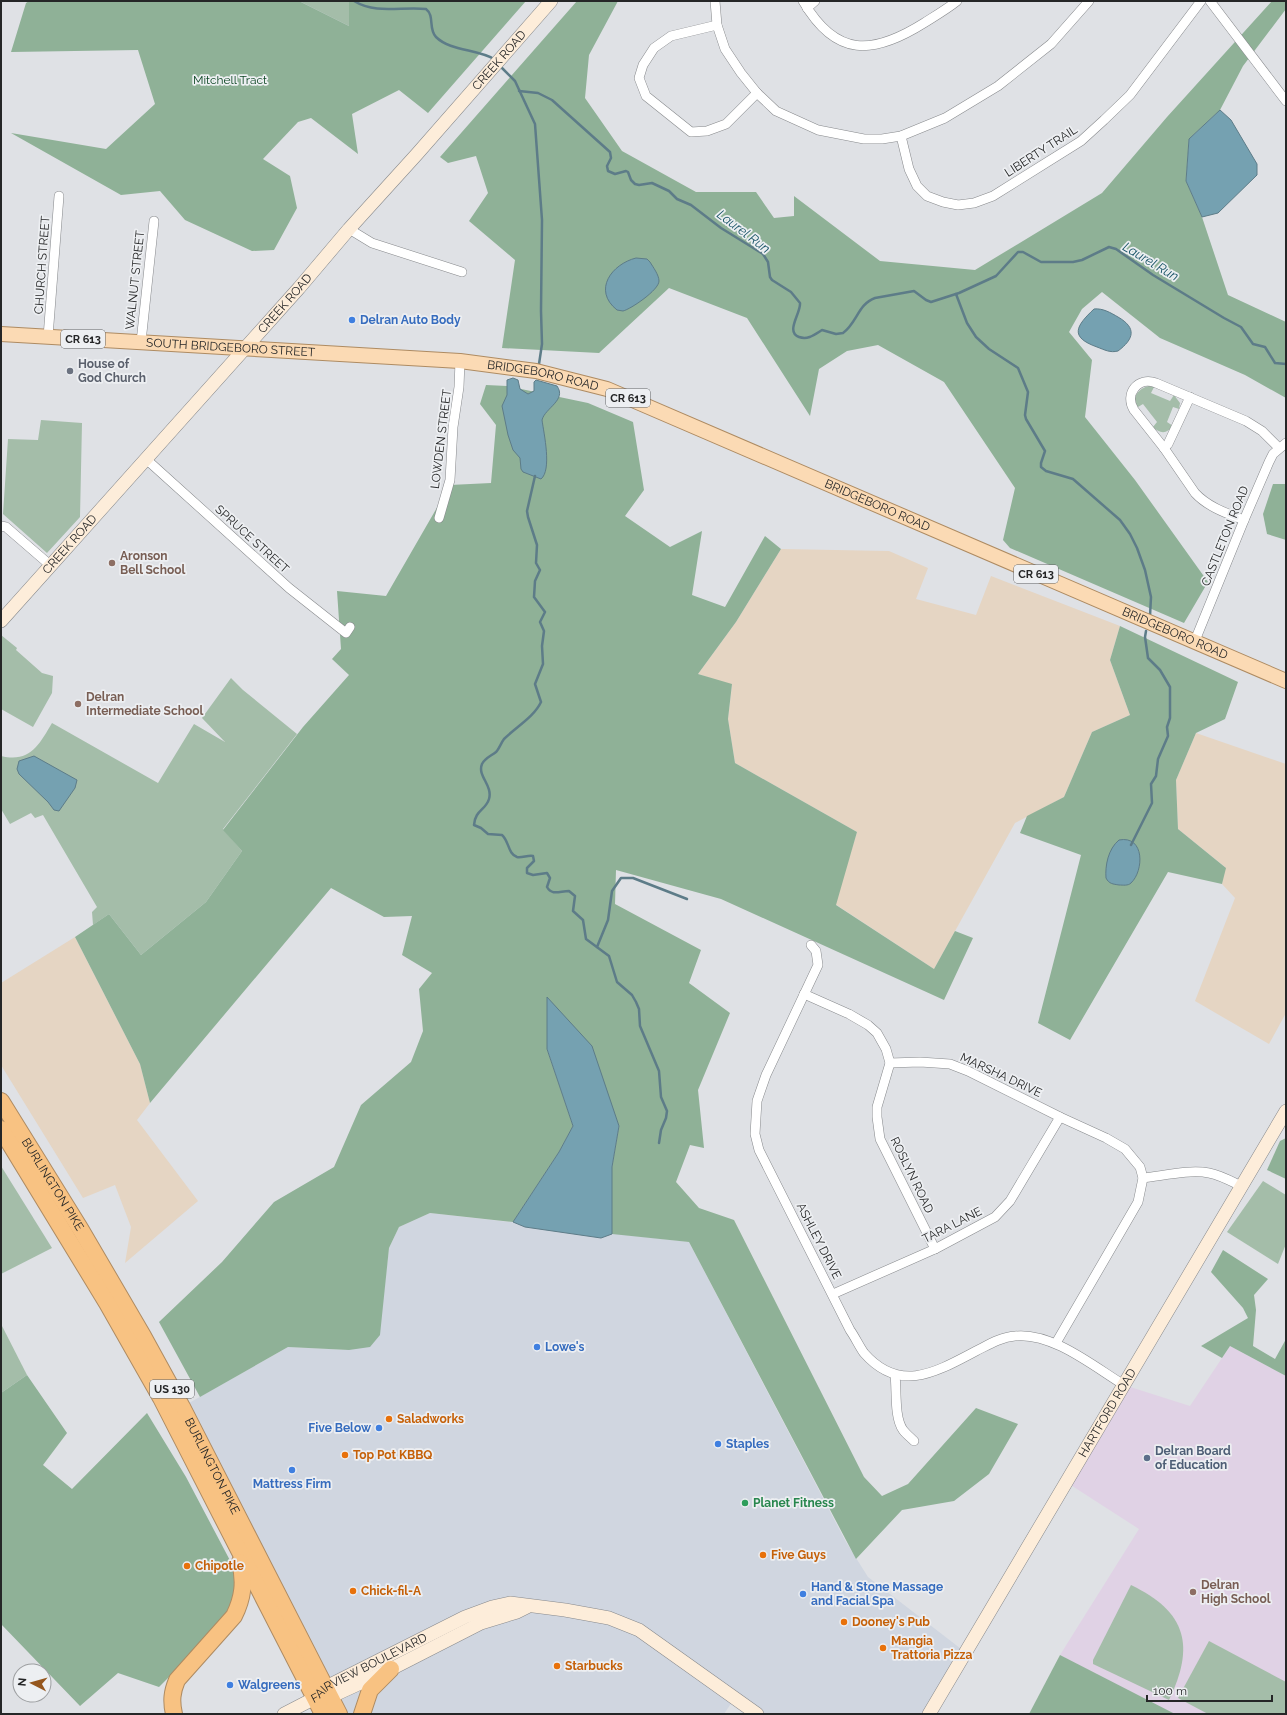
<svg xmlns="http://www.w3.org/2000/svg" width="1287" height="1715" viewBox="0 0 1287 1715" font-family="Raleway,sans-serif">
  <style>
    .built { fill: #d0d6e0 }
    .industrial { fill: #e5d5c3 }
    .education { fill: #e0d2e5 }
    .green { fill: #a4bda9 }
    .forest { fill: #8fb197 }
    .water { fill: #75a1b1; stroke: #5d7c88 }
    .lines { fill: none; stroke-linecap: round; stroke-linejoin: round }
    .stream { stroke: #5d7c88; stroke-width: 2.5 }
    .street-casing { stroke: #87898c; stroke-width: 10 }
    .secondary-casing { stroke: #87898c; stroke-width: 14 }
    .primary-casing { stroke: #ae8b62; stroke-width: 16 }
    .highway-casing { stroke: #ae8b62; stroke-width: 18 }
    .street { stroke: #fff; stroke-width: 9 }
    .secondary { stroke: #fdedda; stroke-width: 13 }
    .primary { stroke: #fbdab4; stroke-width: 14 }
    .highway { stroke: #f8c282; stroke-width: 16 }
    .shop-dot { fill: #3f7fe0; stroke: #edeff2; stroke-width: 1.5 }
    .worship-dot { fill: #6b7280; stroke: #edeff2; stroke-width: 1.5 }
    .education-dot { fill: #8d6e63; stroke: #edeff2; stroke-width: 1.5 }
    .food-dot { fill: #e8710a; stroke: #edeff2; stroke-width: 1.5 }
    .service-dot { fill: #5c6f8a; stroke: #edeff2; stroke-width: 1.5 }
    .leisure-dot { fill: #2e9e5b; stroke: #edeff2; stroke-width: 1.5 }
    .labels { text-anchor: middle; stroke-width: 3.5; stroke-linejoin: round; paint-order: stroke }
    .shield { fill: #edeff2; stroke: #616264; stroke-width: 1 }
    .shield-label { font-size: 11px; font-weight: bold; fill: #252627 }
    .street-label { font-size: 12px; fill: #252627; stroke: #edeff2 }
    .park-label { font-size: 12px; fill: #0c4623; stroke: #edeff2 }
    .shop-label { font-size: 12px; font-weight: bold; fill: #366cbe; stroke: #edeff2; text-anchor: start }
    .worship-label { font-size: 12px; font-weight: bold; fill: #5b616d; stroke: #edeff2; text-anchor: start }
    .education-label { font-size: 12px; font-weight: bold; fill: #785e54; stroke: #edeff2; text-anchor: start }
    .food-label { font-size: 12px; font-weight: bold; fill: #c56008; stroke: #edeff2; text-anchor: start }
    .service-label { font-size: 12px; font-weight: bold; fill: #4e5e75; stroke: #edeff2; text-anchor: start }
    .leisure-label { font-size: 12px; font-weight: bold; fill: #27864d; stroke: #edeff2; text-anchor: start }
    .water-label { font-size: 13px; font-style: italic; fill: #175366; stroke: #edeff2 }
  </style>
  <rect width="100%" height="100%" fill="#dfe1e5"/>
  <polygon class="built" points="430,1213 689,1242 846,1542 868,1577 965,1652 929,1714 757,1714 734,1699 724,1714 339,1714 182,1407 288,1347 349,1350 383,1299 389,1248 399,1227"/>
  <g class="industrial">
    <polygon points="781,549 889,551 928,568 916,599 976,615 991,576 1120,626 1110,660 1130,715 1092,732 1064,797 1015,823 934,969 835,904 857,832 735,763 728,719 732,685 698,674 736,622"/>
    <polygon points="1196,733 1286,764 1286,1013 1269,1044 1195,1001 1235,898 1222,884 1225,867 1178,829 1176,780"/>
    <polygon points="75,937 140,1064 150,1103 137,1120 198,1201 125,1263 131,1227 115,1185 83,1198 1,1065 1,983"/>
  </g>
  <polygon class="education" points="1230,1346 1286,1376 1286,1714 1167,1714 1060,1655 1139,1529 1066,1482 1124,1385 1190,1406"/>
  <g class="green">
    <polygon points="299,1 349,1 349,26"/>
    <path d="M1149,386L1154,387L1151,393L1170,401L1174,395L1180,403L1179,409L1173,407L1167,422L1173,426C1167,434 1160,434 1153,427L1157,422L1143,404L1138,407C1130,398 1139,388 1149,386Z"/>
    <polygon points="41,420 82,423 80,517 47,553 3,514 8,439 38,440"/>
    <polygon points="1,635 17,648 16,650 42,673 53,676 52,693 33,727 1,709"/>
    <path d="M231,678L243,690L297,734L223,829L242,851L206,902L141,955L109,914L93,925L92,912L97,907L43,815L35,818L31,813L10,824L1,809V756C30,763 39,745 52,723L158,783L194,724L225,742L202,718Z"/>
    <polygon points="1,1166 52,1248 1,1274"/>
    <polygon points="1263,1181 1286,1195 1286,1244 1278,1264 1227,1232"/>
    <polygon points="1,1324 27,1375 1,1393"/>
    <path d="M1131,1585C1187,1612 1195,1646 1169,1700L1093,1664V1660Z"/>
    <polygon points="1209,1641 1286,1682 1286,1714 1208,1714 1178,1698"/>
  </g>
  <g class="forest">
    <polygon points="29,1 299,1 349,26 349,1 526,1 428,113 399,90 352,114 358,154 311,118 298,122 263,159 290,176 297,208 274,250 252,251 185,220 160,191 121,195 11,133 106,149 155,104 138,50 11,52 26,3"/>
    <polygon points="577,1 618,1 589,55 585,98 622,151 696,192 756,192 774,218 794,216 794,196 880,261 975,270 1102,193 1167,117 1272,1 1286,1 1286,9 1243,66 1220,110 1189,139 1186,181 1202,217 1228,295 1286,322 1286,398 1245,375 1160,338 1102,292 1082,309 1069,332 1092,360 1085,417 1135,480 1208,582 1184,623 1010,548 1003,540 1015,488 944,382 878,345 847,351 819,369 810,416 747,318 669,288 599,353 502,348 515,260 469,221 488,193 476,156 448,163 440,157"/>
    <polygon points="486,385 507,386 588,403 633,422 644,490 625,516 670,547 702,531 692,595 725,607 765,536 781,549 736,622 698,674 732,684 728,719 735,763 857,832 836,905 934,969 955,931 973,938 944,1000 721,899 616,870 615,904 701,950 689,983 730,1013 698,1090 704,1148 690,1145 676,1182 699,1208 734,1220 864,1477 882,1496 908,1484 976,1408 1018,1424 989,1474 954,1501 902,1510 856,1559 689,1242 612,1234 612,1167 619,1126 548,998 547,1049 573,1126 559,1152 513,1222 430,1213 399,1227 389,1248 380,1335 370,1347 349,1350 288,1347 200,1397 159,1322 222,1262 274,1202 334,1167 361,1105 411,1062 423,1031 419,989 432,973 402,955 412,916 384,917 331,888 150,1103 140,1064 75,937 109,914 141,955 206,902 242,851 223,830 303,727 349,675 332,659 341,649 337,591 386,596 450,485 491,483 496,425 480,404"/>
    <polygon points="1273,484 1286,484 1286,540 1267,534 1263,514"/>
    <polygon points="1120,626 1238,682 1225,719 1196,733 1176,780 1178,829 1226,868 1222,884 1168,872 1070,1040 1038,1023 1081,855 1020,833 1027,816 1064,797 1092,732 1130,715 1110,660"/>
    <polygon points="1286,1138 1286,1179 1267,1170 1280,1141"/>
    <polygon points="1223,1250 1268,1279 1254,1295 1256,1310 1253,1346 1275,1359 1286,1339 1286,1376 1230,1346 1222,1358 1201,1346 1248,1318 1243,1308 1211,1272"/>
    <polygon points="27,1375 67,1433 43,1465 72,1489 147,1413 186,1477 234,1568 234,1597 221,1622 193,1653 159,1687 118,1673 80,1706 1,1624 1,1393"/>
    <polygon points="1060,1655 1175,1714 1029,1714"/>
  </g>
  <g class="water">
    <polygon points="1220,110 1231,120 1257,164 1257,175 1218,213 1202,217 1186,181 1189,139"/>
    <path d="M636,258L647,259L650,262C653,267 659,275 659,281C659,290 631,309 623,311C621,311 619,310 617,310C592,290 612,264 636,258Z"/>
    <path d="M1094,309C1103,308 1111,313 1118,317C1137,328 1134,339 1118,351C1110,353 1105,350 1097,347C1069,337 1076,326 1094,309Z"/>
    <path d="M513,378L518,380L520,389L528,394L534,391V382L536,380L557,386C567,400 545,408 542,420C544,434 552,470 541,479L523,472L521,469L520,458L513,450L508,435L502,406L507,395V380Z"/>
    <polygon points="34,756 77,780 75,788 59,811 54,810 48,802 19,774 17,769 19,761"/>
    <path d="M1119,840C1145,835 1144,871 1131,883C1128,886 1123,885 1119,885C1113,884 1109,884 1106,878C1105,866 1108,849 1119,840Z"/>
    <polygon points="547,997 592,1046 619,1126 612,1167 612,1234 601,1238 525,1227 513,1222 559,1152 573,1126 547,1049"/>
  </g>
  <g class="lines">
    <g class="stream">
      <path d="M354,1C377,15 402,6 426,9C435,16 428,29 436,37C450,51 477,49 494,59"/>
      <polyline points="502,68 515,81 535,124 542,220 541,311 542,344 539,364"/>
      <path d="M519,91L538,93L552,100L610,152L611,158L607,166L608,171L615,174L626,171L628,172L631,180L635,184L639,185L652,183L669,191L677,199L691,205L721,228L763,254L768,262L770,277L772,280L791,292L800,303C801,313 785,332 799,337C808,340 814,335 822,330L836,334L843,333C857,323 858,304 875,298L914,291L926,300L931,302L959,293L996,276L1018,252H1023L1041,262H1073L1082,260L1109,247L1116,249L1153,275L1224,318L1241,327L1253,344L1265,347L1275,363L1286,364"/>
      <polyline points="956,294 967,323 976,337 989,349 1018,368 1028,392 1025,415 1026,419 1045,451 1041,463 1041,467 1046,471 1073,479 1120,520 1130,534 1137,548 1145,570 1151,597 1150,616"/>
      <path d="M535,476L527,511L528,517L537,545L536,563L540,570L535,581L534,597L545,612L540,622L544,631L542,646L543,664L535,684L541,702C534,717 516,727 504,739C501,743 499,749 496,752C491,756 485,758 482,764C477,776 493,785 489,799C486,810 475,810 474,825L481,828L488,834L502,835C509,841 508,854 517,857C522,858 528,855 533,856L534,861L527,868V873L533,875L547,873L550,878L547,887C552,896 560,891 569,891L575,896L573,911L583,920L586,939L609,956L617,982L632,995L636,1002L639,1009L640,1026L659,1071L661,1097L667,1111L666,1118L661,1130L659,1143"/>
      <polyline points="1131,845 1152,803 1151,784 1156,776 1158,759 1168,736 1167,727 1170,718 1170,687 1160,670 1148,658 1145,637 1146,631"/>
      <polyline points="597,947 608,920 612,891 621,878 633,878 687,899"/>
    </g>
    <g class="street-casing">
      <g id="street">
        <polyline points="715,1 717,25 725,49 741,73 757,93 776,111 818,130 864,139 882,139 901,136 945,118 998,86 1051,44 1089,1"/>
        <path d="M803,1C836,58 873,55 924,23C935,16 947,9 957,1"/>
        <polyline points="1210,1 1286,101"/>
        <polyline points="807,8 815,1"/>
        <polyline points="717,25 671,36 654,48 643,65 639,78 646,96 691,132 707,131 726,124 757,93"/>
        <polyline points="901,136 909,169 917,186 927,196 943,202 958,205 974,203 993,196 1081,141 1104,120 1130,95 1201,1"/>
        <polyline points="349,229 372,243 462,272"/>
        <polyline points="48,337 59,196"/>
        <polyline points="141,342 154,221"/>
        <polyline points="1164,448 1168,444 1190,397"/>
        <polyline points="146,459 289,588 346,633 350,627"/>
        <polyline points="439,518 450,480 453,427 459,387 460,361"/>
        <path d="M1244,520C1226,513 1208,507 1195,493L1164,448L1134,410C1124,394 1138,376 1156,383L1246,421L1262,431L1279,448"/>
        <polyline points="1,526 6,527 50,565"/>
        <polyline points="1194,643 1244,520 1269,462 1273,454 1286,443"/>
        <path d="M811,945L816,951L818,965L766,1075L757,1101L755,1134L759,1150L850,1330C855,1337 859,1346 864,1353C900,1394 936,1372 976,1351C988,1345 1001,1337 1015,1336C1052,1332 1093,1366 1124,1385"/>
        <polyline points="804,994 849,1014 868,1025 877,1033 886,1049 890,1063 877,1107 877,1117 880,1139 935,1249"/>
        <polyline points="890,1063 920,1062 950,1064 968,1071 1060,1117 1106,1138 1125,1149 1140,1167 1143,1178 1138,1202 1056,1343"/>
        <path d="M1143,1178C1162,1176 1190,1169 1209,1173C1220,1175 1231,1181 1241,1186"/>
        <polyline points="833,1294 935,1249 995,1217 1010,1201 1060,1117"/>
        <path d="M895,1375C897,1391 894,1417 903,1430C906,1434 911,1438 914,1441"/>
      </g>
    </g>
    <g class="secondary-casing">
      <g id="secondary">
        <path id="s1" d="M1,621L299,288L349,229L417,154L551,1"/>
        <polyline points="321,1697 330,1697 391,1669 481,1623 517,1612 527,1607"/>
        <path id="s2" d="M284,1714L315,1698L326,1687L465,1617L492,1607L510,1603L565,1610L609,1618L639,1630L757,1714"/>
        <path id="s3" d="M929,1714L1286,1111"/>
      </g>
    </g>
    <g class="primary-casing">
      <g id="primary">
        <path id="s4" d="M1,334L460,361L536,371L607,389L1286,681"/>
      </g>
    </g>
    <g class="highway-casing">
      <g id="highway">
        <path id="s5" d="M1,1101L81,1230L143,1336L182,1407L339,1714"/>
        <polyline points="1,1129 107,1303 161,1398 323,1714"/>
        <path d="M174,1714C171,1701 172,1692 177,1680L234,1616C243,1598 245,1582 240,1562"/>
        <polyline points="362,1714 370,1690 391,1669"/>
      </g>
    </g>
    <use href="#street" class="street"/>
    <use href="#secondary" class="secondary"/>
    <use href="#primary" class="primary"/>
    <use href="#highway" class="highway"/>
  </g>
  <g class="shop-dot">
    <circle cx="352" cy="320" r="4"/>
    <circle cx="537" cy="1347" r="4"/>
    <circle cx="379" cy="1428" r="4"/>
    <circle cx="718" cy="1444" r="4"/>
    <circle cx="292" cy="1470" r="4"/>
    <circle cx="803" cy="1594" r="4"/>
    <circle cx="230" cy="1685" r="4"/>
  </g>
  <circle class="worship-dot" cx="70" cy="371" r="4"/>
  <g class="education-dot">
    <circle cx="112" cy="563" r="4"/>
    <circle cx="78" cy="704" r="4"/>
    <circle cx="1193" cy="1592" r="4"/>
  </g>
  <g class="food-dot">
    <circle cx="389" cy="1419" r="4"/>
    <circle cx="345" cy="1455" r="4"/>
    <circle cx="763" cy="1555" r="4"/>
    <circle cx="187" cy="1566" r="4"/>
    <circle cx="353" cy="1591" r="4"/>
    <circle cx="844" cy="1622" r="4"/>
    <circle cx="883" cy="1648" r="4"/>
    <circle cx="557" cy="1666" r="4"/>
  </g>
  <circle class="service-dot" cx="1147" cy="1458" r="4"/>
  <circle class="leisure-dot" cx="745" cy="1503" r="4"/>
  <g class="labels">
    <g class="shield">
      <rect x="61" y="330" width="44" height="18" rx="3"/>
      <rect x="606" y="389" width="44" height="18" rx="3"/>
      <rect x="1014" y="565" width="44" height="18" rx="3"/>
      <rect x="150" y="1380" width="44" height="18" rx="3"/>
    </g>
    <g class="shield-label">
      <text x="83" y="343">CR 613</text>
      <text x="628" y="402">CR 613</text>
      <text x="1036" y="578">CR 613</text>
      <text x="172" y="1393">US 130</text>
    </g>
    <g class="street-label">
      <text dy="4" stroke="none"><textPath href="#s1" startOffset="750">CREEK ROAD</textPath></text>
      <text transform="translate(1041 151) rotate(-33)" y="4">LIBERTY TRAIL</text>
      <text transform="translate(42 265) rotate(-86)" y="4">CHURCH STREET</text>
      <text transform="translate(135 280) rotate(-84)" y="4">WALNUT STREET</text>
      <text dy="4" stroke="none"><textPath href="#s1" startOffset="426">CREEK ROAD</textPath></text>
      <text dy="4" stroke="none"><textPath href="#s4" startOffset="230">SOUTH BRIDGEBORO STREET</textPath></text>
      <text dy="4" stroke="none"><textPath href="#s4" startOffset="544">BRIDGEBORO ROAD</textPath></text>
      <text transform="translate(441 439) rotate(-83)" y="4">LOWDEN STREET</text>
      <text dy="4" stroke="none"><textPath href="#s4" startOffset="904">BRIDGEBORO ROAD</textPath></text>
      <text transform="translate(1225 536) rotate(-68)" y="4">CASTLETON ROAD</text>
      <text transform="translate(252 539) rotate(42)" y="4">SPRUCE STREET</text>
      <text dy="4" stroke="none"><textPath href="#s1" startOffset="103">CREEK ROAD</textPath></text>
      <text dy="4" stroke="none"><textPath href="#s4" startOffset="1228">BRIDGEBORO ROAD</textPath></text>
      <text transform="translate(1001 1075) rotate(25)" y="4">MARSHA DRIVE</text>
      <text transform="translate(912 1175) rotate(64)" y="4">ROSLYN ROAD</text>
      <text dy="4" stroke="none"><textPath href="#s5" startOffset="98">BURLINGTON PIKE</textPath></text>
      <text transform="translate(952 1225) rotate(-27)" y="4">TARA LANE</text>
      <text transform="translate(819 1241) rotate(63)" y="4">ASHLEY DRIVE</text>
      <text dy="4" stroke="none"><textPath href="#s3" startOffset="350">HARTFORD ROAD</textPath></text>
      <text dy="4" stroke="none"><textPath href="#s5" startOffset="422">BURLINGTON PIKE</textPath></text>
      <text dy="4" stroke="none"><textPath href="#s2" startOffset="97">FAIRVIEW BOULEVARD</textPath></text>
    </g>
    <g class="park-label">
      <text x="230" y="84">Mitchell Tract</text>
    </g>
    <g class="shop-label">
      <text x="360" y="324">Delran Auto Body</text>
      <text x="545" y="1351">Lowe's</text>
      <text x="371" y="1432" text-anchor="end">Five Below</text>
      <text x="726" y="1448">Staples</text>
      <text x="292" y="1488" text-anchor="middle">Mattress Firm</text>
      <text x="811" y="1591">Hand &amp; Stone Massage<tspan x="811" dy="14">and Facial Spa</tspan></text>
      <text x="238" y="1689">Walgreens</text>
    </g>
    <g class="worship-label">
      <text x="78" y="368">House of<tspan x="78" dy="14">God Church</tspan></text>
    </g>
    <g class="education-label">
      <text x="120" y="560">Aronson<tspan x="120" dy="14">Bell School</tspan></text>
      <text x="86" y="701">Delran<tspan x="86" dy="14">Intermediate School</tspan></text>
      <text x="1201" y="1589">Delran<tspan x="1201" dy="14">High School</tspan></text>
    </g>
    <g class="food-label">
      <text x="397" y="1423">Saladworks</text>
      <text x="353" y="1459">Top Pot KBBQ</text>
      <text x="771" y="1559">Five Guys</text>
      <text x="195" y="1570">Chipotle</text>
      <text x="361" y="1595">Chick-fil-A</text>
      <text x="852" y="1626">Dooney's Pub</text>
      <text x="891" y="1645">Mangia<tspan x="891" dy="14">Trattoria Pizza</tspan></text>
      <text x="565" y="1670">Starbucks</text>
    </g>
    <g class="service-label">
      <text x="1155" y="1455">Delran Board<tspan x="1155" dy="14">of Education</tspan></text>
    </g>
    <g class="leisure-label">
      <text x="753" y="1507">Planet Fitness</text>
    </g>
    <g class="water-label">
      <text transform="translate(744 231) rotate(37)" y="5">Laurel Run</text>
      <text transform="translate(1151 261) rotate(31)" y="5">Laurel Run</text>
    </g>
  </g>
  <rect width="1287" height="1715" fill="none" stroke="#252627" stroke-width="4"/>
  <g transform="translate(32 1683) rotate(276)"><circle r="19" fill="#edeff2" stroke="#9d9fa1"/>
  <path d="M0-3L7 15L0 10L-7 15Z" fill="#95561d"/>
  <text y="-6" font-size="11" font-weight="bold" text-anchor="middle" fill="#252627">N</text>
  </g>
  <path d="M1147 1695v6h125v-6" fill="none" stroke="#252627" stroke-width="2"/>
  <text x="1153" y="1695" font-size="12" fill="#252627" stroke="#edeff2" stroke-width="3" paint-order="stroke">100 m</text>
</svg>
